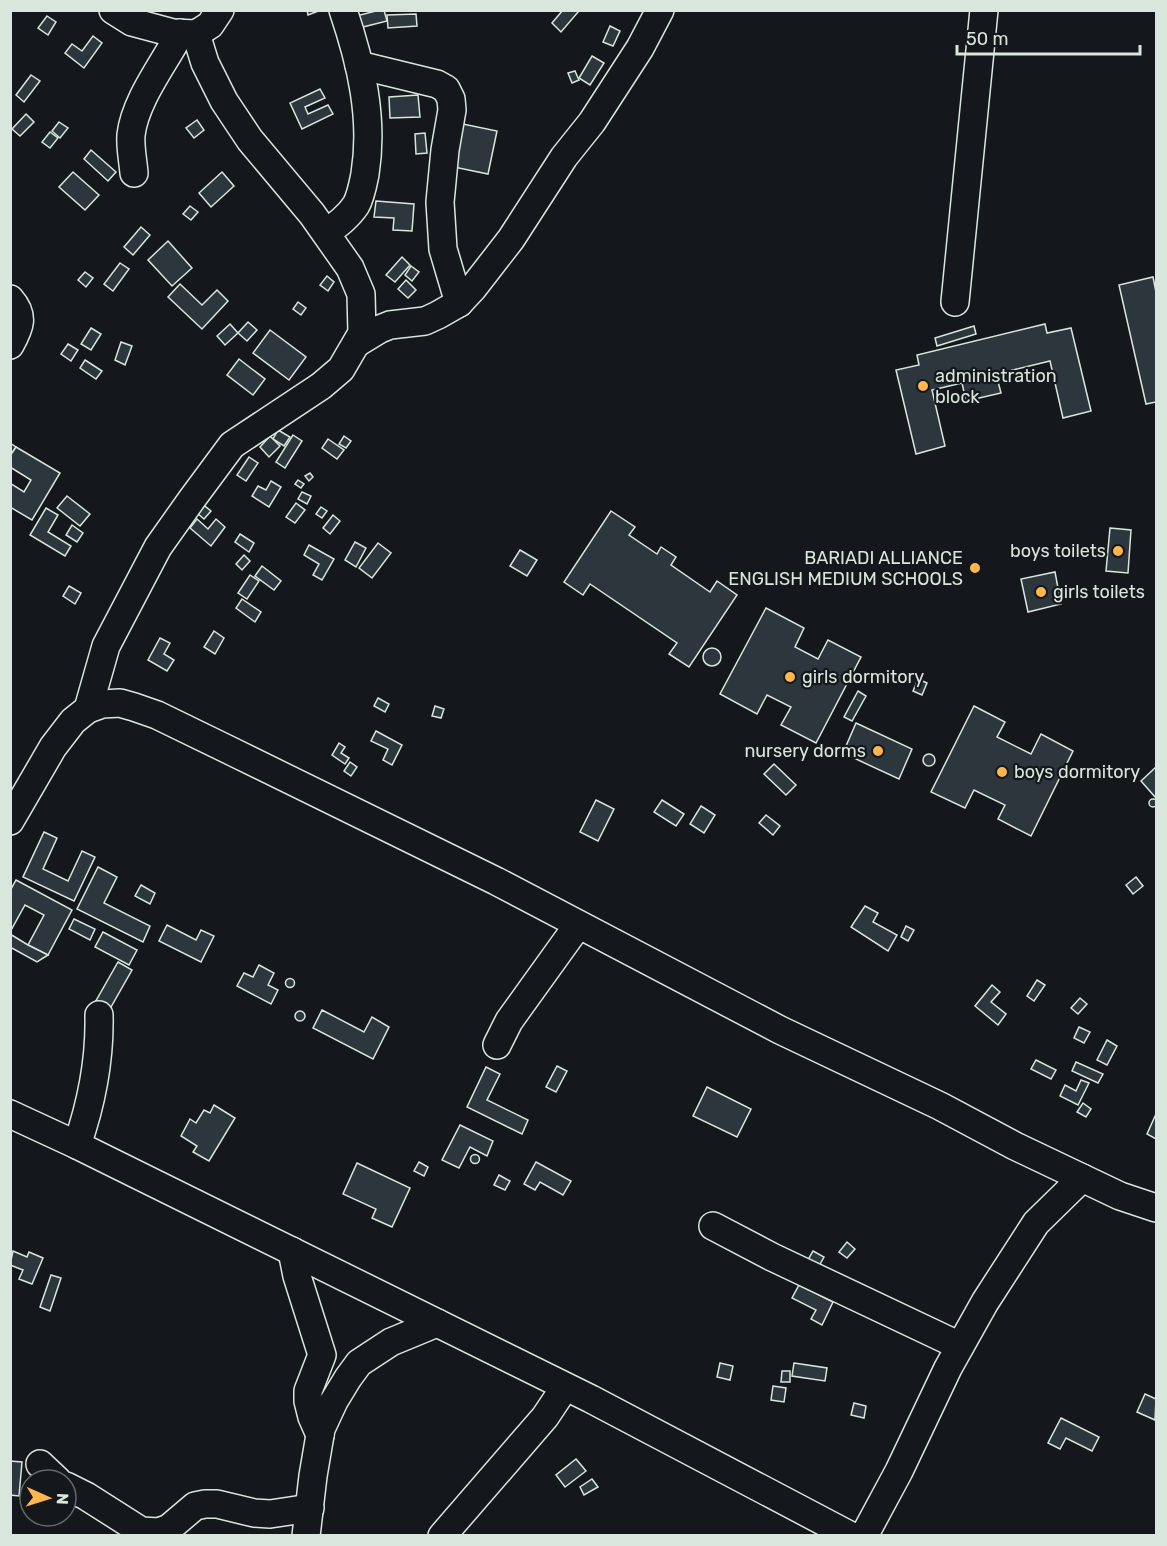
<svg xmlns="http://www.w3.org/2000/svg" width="1167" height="1546" viewBox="0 0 1167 1546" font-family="Rubik,sans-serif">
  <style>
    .building { fill: #2c363c; stroke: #d8e6dc; stroke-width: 1.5 }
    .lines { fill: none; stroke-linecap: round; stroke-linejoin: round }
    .minor-casing { stroke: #d8e6dc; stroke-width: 30 }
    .minor { stroke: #14181c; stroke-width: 27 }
    .poi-dot { fill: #ffb74d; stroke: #14181c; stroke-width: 2 }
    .labels { text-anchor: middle; stroke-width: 4.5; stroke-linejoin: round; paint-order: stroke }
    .poi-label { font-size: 18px; fill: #d8e6dc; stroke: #14181c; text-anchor: start }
  </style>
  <rect width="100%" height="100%" fill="#14181c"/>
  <g class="building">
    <polygon points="307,10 321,10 308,15"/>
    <polygon points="380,10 384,10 387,21 355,29 352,17"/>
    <polygon points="563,10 579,11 561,32 552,23"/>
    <polygon points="416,14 417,26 388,28 387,15"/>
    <polygon points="47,16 56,22 48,35 38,28"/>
    <polygon points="610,26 620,31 613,46 603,42"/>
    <polygon points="93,36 102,43 84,68 65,53 72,44 82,51"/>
    <polygon points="592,56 604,63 590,85 579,78"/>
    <polygon points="575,71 579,80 572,83 568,73"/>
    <polygon points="31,75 40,81 24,102 16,95"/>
    <polygon points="320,89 325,98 305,107 308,114 328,105 333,114 302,129 290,103"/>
    <polygon points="418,95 420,117 390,118 389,97"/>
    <polygon points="26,114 34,122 20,136 12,129"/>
    <polygon points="197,120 204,130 194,138 186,128"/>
    <polygon points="59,122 68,128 60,138 52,131"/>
    <polygon points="458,123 497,131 488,174 449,166"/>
    <polygon points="50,132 58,138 50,148 42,142"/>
    <polygon points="425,133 427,153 416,154 415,134"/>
    <polygon points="91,150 116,172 108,181 84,159"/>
    <polygon points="73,172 99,195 85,210 59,187"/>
    <polygon points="222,172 234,186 211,207 199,193"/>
    <polygon points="376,201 414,204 412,231 393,230 394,218 374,217"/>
    <polygon points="190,206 198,212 191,220 183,214"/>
    <polygon points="141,227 150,235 133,255 124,247"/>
    <polygon points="168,241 192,268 172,286 148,260"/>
    <polygon points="402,257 410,265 395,282 386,275"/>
    <polygon points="120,263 129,269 113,291 104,284"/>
    <polygon points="411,266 419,272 412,281 405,275"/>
    <polygon points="85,272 93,278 86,287 78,280"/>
    <polygon points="327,276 334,282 328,291 320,285"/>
    <polygon points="1153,277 1156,292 1156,402 1146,404 1119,285"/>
    <polygon points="406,280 416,290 408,298 398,289"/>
    <polygon points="180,284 202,305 217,290 228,301 202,329 168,297"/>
    <polygon points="298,302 306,308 301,315 293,309"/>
    <polygon points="248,322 257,330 247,341 238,333"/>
    <polygon points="230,324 238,333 225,345 217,336"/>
    <polygon points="1045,324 1047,333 1071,328 1091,411 1063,418 1050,361 996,374 1001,393 966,401 962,383 932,390 945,446 916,454 896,370 919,365 917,355"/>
    <polygon points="974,326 976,334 937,346 935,338"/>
    <polygon points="91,328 101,334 91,350 81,344"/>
    <polygon points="270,330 306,357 289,380 253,353"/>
    <polygon points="121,342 132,346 125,365 115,360"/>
    <polygon points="68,344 78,350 71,361 61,354"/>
    <polygon points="239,359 265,379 253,395 227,375"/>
    <polygon points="85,360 102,371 96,379 80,368"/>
    <polygon points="278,430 290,437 284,446 273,439"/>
    <polygon points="293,435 302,441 285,468 276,462"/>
    <polygon points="270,436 280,446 269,457 260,447"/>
    <polygon points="344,436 351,441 346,448 339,444"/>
    <polygon points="328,439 344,450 337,459 322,448"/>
    <polygon points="10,443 16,447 10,456"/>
    <polygon points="16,447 60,473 32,520 10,507 10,483 24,492 31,480 10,467 10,456"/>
    <polygon points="249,457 258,463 246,481 237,475"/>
    <polygon points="310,473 313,477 309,481 305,476"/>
    <polygon points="298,480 304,484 301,488 295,484"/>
    <polygon points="271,481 281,487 269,507 252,496 258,486 266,490"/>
    <polygon points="302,492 311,496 307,504 298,499"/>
    <polygon points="67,496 90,514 80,526 57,508"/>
    <polygon points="196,499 211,511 204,519 190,507"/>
    <polygon points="296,503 305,510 295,523 286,517"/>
    <polygon points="321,507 327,511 322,518 316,514"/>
    <polygon points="46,508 58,515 48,532 71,546 65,556 30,535"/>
    <polygon points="611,511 635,527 629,535 657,554 661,547 676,557 671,565 710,592 717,581 737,595 689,667 669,654 677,643 590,584 583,595 564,582"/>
    <polygon points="333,515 340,521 330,534 323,528"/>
    <polygon points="197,519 208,529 216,519 225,527 211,546 190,528"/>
    <polygon points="72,525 83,533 77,542 66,535"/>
    <polygon points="1110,528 1131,530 1128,573 1106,571"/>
    <polygon points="240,534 254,543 249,552 235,542"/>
    <polygon points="355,542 366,548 356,567 345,560"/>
    <polygon points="378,543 391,553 372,578 359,568"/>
    <polygon points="309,545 334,559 322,580 313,575 319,564 304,555"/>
    <polygon points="520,550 537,560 527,576 510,566"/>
    <polygon points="244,555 250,561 242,570 236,564"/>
    <polygon points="262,566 281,581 274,590 255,576"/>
    <polygon points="1055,572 1061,604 1028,612 1021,579"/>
    <polygon points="250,575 259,581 247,599 238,593"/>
    <polygon points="69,586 81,593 75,604 63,596"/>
    <polygon points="242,599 261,612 255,622 236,608"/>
    <polygon points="766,608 804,628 795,647 818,659 828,640 861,657 816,743 781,725 791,707 767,695 757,714 720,694"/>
    <polygon points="214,631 224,638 215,654 204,647"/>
    <polygon points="160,638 170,643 164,654 174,660 167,671 148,660"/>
    <circle cx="712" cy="657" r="9"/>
    <polygon points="918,679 927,683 922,695 913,691"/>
    <polygon points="858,691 866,696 852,721 844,717"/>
    <polygon points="378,698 389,704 385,712 374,706"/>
    <polygon points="435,706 444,709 441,718 432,716"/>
    <polygon points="974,706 1005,722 997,737 1031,754 1041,734 1073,751 1031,836 998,819 1005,805 974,790 965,808 931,792"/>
    <polygon points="856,723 912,749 899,779 843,753"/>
    <polygon points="376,731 402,745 392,765 383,760 388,749 371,741"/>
    <polygon points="339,743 345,747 341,753 349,758 345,764 332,755"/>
    <circle cx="929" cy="760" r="6"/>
    <polygon points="350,762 357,767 351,776 344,771"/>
    <polygon points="774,764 796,785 786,795 764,774"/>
    <polygon points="1156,767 1156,798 1141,781"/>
    <circle cx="1153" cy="803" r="4"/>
    <polygon points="596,800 614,809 598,841 580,832"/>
    <polygon points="662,800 684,814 676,826 654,812"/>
    <polygon points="701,806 715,815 704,833 690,824"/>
    <polygon points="766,815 780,826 773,835 759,823"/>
    <polygon points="44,832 57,838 43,869 68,881 82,851 95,857 74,901 23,877"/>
    <polygon points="98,867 117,877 104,903 150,926 143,942 77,909"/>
    <polygon points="1136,877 1143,886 1133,894 1126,885"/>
    <polygon points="16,880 72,910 48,955 28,945 44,915 25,905 10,932 10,891"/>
    <polygon points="141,885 155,893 150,904 135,896"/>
    <polygon points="865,906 878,913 873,922 897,935 888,951 851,927"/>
    <polygon points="74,919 95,929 90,940 69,929"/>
    <polygon points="167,925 196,940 201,930 214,936 201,962 159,941"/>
    <polygon points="906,926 914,930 908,941 901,937"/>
    <polygon points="103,932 137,950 129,965 95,947"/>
    <polygon points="10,934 28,945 48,955 37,962 10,947"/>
    <polygon points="118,962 132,970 107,1014 93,1006"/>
    <polygon points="259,965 274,973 268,985 278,990 271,1004 237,986 244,973 253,977"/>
    <circle cx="290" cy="983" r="4.5"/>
    <polygon points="1037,980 1045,985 1034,1001 1027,996"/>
    <polygon points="992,985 1000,992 991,1002 1006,1014 998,1025 975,1006"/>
    <polygon points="1080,998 1087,1004 1078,1014 1071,1008"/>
    <polygon points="322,1010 364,1032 372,1017 389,1027 373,1059 313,1028"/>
    <circle cx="300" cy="1016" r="5"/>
    <polygon points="1079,1027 1090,1032 1084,1043 1074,1038"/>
    <polygon points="1107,1040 1117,1046 1107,1065 1097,1060"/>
    <polygon points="1036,1060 1056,1070 1051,1079 1031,1069"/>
    <polygon points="1076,1062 1103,1074 1098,1083 1072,1071"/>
    <polygon points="557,1066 567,1071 556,1092 546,1087"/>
    <polygon points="486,1067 500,1074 487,1100 528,1120 522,1134 467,1107"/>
    <polygon points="1081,1080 1089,1083 1078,1105 1060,1096 1065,1085 1076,1091"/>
    <polygon points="707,1087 751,1109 737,1137 693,1116"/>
    <polygon points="1083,1103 1091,1109 1086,1117 1077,1112"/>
    <polygon points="214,1105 235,1118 209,1161 193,1152 197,1146 181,1136 190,1119 196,1123 204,1110 210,1113"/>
    <polygon points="1156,1114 1156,1139 1147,1134"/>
    <polygon points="460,1125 493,1141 487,1156 470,1147 459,1168 442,1160"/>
    <circle cx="475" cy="1159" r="4.5"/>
    <polygon points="419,1162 428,1167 424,1176 414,1171"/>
    <polygon points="536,1162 571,1181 563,1195 540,1182 535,1190 524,1184"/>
    <polygon points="357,1163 410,1188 392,1227 372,1218 376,1209 343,1194"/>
    <polygon points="499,1175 510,1181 505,1190 494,1185"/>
    <polygon points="847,1242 855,1249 847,1258 839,1252"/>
    <polygon points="13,1251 27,1257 29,1252 43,1258 32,1284 19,1279 23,1270 10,1265"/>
    <polygon points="813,1251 824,1257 819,1266 808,1260"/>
    <polygon points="51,1275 61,1278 50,1311 40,1307"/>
    <polygon points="799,1285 833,1302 822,1325 811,1319 816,1310 792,1298"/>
    <polygon points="720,1363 733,1366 730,1380 717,1377"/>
    <polygon points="794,1363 827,1368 825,1381 792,1376"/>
    <polygon points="782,1371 790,1371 790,1382 781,1382"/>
    <polygon points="773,1386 786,1388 784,1402 771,1400"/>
    <polygon points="1145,1394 1156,1399 1155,1420 1137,1412"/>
    <polygon points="854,1403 866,1406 864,1418 851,1415"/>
    <polygon points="1061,1418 1099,1437 1092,1451 1066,1438 1060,1449 1048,1443"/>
    <polygon points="576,1459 586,1471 565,1487 556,1475"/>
    <polygon points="10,1461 22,1462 19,1496 10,1495"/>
    <polygon points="592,1479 598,1487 584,1495 580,1487"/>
  </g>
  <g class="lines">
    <g class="minor-casing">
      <g id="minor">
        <polyline points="113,10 132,22 173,33 196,34 210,25 220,10"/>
        <polyline points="359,65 437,84 446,89 451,99 452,110 445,150 440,202 443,249 459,303"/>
        <path d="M134,173C133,161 130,147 131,135C135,100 164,64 180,33"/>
        <path d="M326,233C337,225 348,217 356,205C361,196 363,184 365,174C374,118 361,63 343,10"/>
        <path d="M10,299C25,316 20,327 10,345"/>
        <polyline points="955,302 984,10"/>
        <polyline points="357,343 380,329 390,325 425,321 438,315 459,303 473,288 511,239 564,157 592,122 640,48 660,10"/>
        <polyline points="88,709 106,646 158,547 192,499 232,445 321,386 341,369 362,333 361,294 350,268 312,214 250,140 224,101 205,63 196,34"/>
        <polyline points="10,821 53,747 73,721 88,709 102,704 120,703 134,707 157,715 233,752 496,881 780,1030 940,1106 1015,1146 1120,1196 1156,1208"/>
        <polyline points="497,1045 509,1021 578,925"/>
        <polyline points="10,1114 77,1145 591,1399 851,1536"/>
        <path d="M77,1145C92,1102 100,1060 99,1015"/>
        <polyline points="713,1226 772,1257 960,1346"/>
        <polyline points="292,1251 297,1276 322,1355 308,1391 308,1401 312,1417 320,1435"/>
        <polyline points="40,1464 57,1480"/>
        <polyline points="66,1486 86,1496 141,1531 159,1532 169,1528 195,1506 205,1504 217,1504 254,1513 270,1514 310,1508"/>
        <polyline points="306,1536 313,1476 321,1429 334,1401 348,1378 359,1363 391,1342 437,1323"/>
        <polyline points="442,1536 545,1417 565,1387"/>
        <polyline points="864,1536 899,1471 948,1368 985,1302 1036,1223 1082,1178"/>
      </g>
    </g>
    <use href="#minor" class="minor"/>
  </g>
  <g class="poi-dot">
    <circle cx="923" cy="386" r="6"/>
    <circle cx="1118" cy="551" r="6"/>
    <circle cx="975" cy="568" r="6"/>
    <circle cx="1041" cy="592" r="6"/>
    <circle cx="790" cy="677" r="6"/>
    <circle cx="878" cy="751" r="6"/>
    <circle cx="1002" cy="772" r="6"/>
  </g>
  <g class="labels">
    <g class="poi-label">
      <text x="935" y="382">administration<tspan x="935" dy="21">block</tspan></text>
      <text x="1106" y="557" text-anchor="end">boys toilets</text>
      <text x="963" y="564" text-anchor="end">BARIADI ALLIANCE<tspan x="963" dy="21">ENGLISH MEDIUM SCHOOLS</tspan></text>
      <text x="1053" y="598">girls toilets</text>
      <text x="802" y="683">girls dormitory</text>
      <text x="866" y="757" text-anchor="end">nursery dorms</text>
      <text x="1014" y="778">boys dormitory</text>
    </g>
  </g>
  <rect width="1167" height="1546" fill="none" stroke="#d8e6dc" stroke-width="24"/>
  <g transform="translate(48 1498) rotate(93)"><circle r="28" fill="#14181c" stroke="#626a69" stroke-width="1.5"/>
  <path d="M0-4.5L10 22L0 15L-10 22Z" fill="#ffb74d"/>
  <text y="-9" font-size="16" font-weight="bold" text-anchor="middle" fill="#d8e6dc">N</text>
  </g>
  <path d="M957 45v9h183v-9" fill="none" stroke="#d8e6dc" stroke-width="3"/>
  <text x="966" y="45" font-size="18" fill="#d8e6dc" stroke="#14181c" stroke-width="4.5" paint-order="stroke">50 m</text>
</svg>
